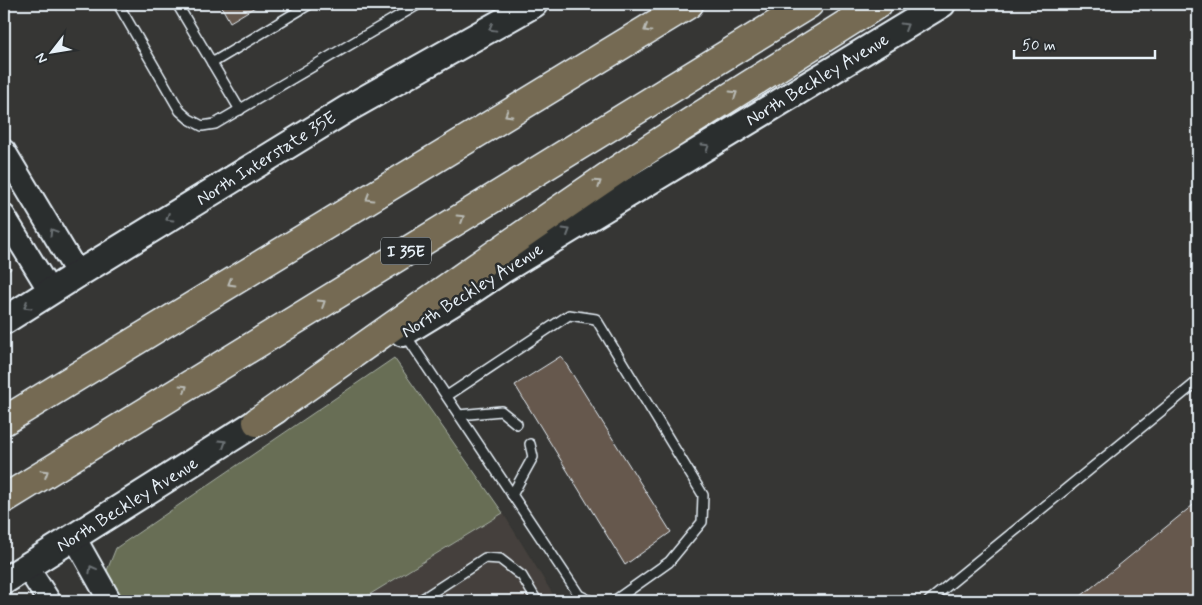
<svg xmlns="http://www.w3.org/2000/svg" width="1202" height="605" viewBox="0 0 1202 605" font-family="Mynerve,sans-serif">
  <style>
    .built { fill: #44403c }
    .green { fill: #676e54; stroke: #a8b0a6 }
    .building { fill: #66584d; stroke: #e8f1f8 }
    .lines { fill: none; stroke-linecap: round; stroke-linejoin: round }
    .service-casing { stroke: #e8f1f8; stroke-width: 12 }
    .tertiary-casing { stroke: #e8f1f8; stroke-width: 26 }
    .secondary-casing { stroke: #e8f1f8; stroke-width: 30 }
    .motorway-casing { stroke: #e8f1f8; stroke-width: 31 }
    .service { stroke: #2a2d2e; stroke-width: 9 }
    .tertiary { stroke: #2a2d2e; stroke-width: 22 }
    .secondary { stroke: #2a2d2e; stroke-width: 26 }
    .motorway { stroke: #746b52; stroke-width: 28 }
    .oneway { stroke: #6c7275 }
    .oneway2 { stroke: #babbb6 }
    .labels { text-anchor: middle; stroke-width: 5; stroke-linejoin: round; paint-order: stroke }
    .shield { fill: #2a2d2e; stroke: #afb6bb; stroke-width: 1 }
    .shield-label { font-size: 16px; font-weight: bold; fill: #e8f1f8 }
    .street-label { font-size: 18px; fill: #e8f1f8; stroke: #2a2d2e }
  </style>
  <rect width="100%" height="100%" fill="#363634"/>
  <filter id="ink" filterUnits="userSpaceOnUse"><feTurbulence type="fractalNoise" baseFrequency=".02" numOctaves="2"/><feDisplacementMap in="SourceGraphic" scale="10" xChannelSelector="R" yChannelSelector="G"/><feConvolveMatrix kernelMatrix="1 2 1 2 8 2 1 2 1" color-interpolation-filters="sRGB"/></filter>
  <g filter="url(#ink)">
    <polygon class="built" points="503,513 557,601 359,601"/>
    <polygon class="green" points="394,358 503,513 359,601 121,601 106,573 116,548"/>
    <g class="building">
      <polygon points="220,4 260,4 230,22"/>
      <polygon points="4,257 11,269 4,273"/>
      <polygon points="561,356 671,532 625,565 515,385"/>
      <polygon points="1198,501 1198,601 1075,601"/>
    </g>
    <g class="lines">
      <g class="service-casing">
        <g id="service">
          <polyline points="118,4 180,111 189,119 202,126 215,124 419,4"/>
          <polyline points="177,4 240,110"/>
          <polyline points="212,63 310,4"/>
          <polyline points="405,334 579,595 591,601"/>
          <polyline points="447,396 569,315 596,319 703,495 702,522 669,562 614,601"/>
          <polyline points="459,415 501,411 517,424"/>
          <polyline points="512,495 533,457 530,444"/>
          <polyline points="419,601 485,558 500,559 522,576 537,601"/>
          <polyline points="929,601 1198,381"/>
        </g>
      </g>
      <g class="tertiary-casing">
        <g id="tertiary">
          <polyline points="4,151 78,274"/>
          <polyline points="4,216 50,291"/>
          <polyline points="74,537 110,601"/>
          <polyline points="27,567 49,601"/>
        </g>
      </g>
      <g class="secondary-casing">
        <g id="secondary">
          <polyline points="4,321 78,274 347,109 534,4"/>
          <polyline points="403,333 462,297 501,271 942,4"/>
          <polyline points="4,581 276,410"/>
        </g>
      </g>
      <g class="motorway-casing">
        <g id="motorway">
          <polyline points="4,421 689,4"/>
          <path d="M257,422C379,336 500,249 623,166C707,110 793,58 878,4"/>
          <polyline points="4,499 809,4"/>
        </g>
      </g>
      <use href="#service" class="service"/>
      <use href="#tertiary" class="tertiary"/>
      <use href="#secondary" class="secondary"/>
      <use href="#motorway" class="motorway"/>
    </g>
    <defs><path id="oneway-chevron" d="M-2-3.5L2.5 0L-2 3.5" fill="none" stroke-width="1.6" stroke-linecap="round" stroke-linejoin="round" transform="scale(1.25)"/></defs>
    <g class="oneway">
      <use href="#oneway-chevron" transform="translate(905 26) rotate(-31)"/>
      <use href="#oneway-chevron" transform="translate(492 28) rotate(151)"/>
      <use href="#oneway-chevron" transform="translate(706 147) rotate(-32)"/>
      <use href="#oneway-chevron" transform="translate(169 218) rotate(148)"/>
      <use href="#oneway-chevron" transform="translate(567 231) rotate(-31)"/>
      <use href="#oneway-chevron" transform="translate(53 232) rotate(-121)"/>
      <use href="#oneway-chevron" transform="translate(27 306) rotate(148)"/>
      <use href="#oneway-chevron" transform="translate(223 443) rotate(-32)"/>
      <use href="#oneway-chevron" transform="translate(92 569) rotate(-119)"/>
    </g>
    <g class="oneway2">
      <use href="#oneway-chevron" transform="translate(647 29) rotate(149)"/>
      <use href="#oneway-chevron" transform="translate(734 94) rotate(-32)"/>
      <use href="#oneway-chevron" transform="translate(508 114) rotate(149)"/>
      <use href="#oneway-chevron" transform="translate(598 183) rotate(-34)"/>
      <use href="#oneway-chevron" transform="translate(369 198) rotate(149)"/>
      <use href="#oneway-chevron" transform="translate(461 218) rotate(-32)"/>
      <use href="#oneway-chevron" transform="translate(231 283) rotate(149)"/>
      <use href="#oneway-chevron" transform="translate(322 303) rotate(-32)"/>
      <use href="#oneway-chevron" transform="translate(184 388) rotate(-32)"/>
      <use href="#oneway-chevron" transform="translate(45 473) rotate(-32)"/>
    </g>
  </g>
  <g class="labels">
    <rect class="shield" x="381" y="237.5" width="50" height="27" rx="4"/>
    <g class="shield-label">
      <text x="406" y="257">I 35E</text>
    </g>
    <g class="street-label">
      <text transform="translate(817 79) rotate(-31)" y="6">North Beckley Avenue</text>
      <text transform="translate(266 158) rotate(-32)" y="6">North Interstate 35E</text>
      <text transform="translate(472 290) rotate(-32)" y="6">North Beckley Avenue</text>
      <text transform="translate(127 504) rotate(-32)" y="6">North Beckley Avenue</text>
    </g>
  </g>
  <rect width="1202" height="605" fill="none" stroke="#2a2d2e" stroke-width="20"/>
  <rect x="10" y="10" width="1182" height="585" fill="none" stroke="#e8f1f8" stroke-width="2" filter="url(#ink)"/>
  <g transform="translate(52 52) rotate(239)" stroke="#2a2d2e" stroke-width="4" paint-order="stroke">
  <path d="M0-4L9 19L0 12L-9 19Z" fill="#e8f1f8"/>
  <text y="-8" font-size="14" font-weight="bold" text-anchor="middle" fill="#e8f1f8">N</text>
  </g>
  <path d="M1014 50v8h141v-8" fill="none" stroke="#e8f1f8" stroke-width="2.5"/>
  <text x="1022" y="50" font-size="15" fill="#e8f1f8" stroke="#2a2d2e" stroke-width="4" paint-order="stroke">50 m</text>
</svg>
